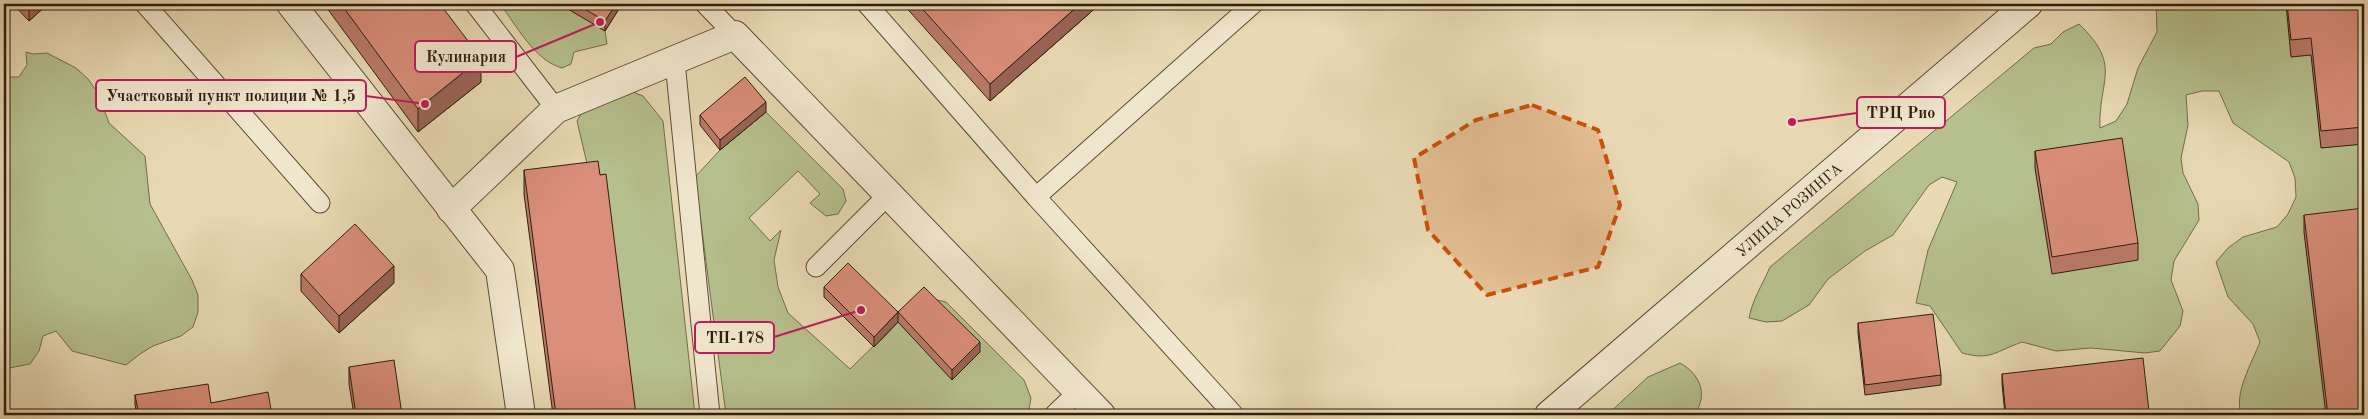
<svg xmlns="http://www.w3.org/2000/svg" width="2368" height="419" viewBox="0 0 2368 419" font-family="'Old Standard TT',serif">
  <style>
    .green { fill: #b6c08e; stroke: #726e4e }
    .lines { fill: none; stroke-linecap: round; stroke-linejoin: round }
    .service-casing { stroke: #5d4c38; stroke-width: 21 }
    .minor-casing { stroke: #5d4c38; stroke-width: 30 }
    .tertiary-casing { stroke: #5d4c38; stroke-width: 30 }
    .service { stroke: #f1e7cf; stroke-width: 19 }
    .minor { stroke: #f1e7cf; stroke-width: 28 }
    .tertiary { stroke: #f1e7cf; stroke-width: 28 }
    .wall { fill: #bb7a6a; stroke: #2e1d0f }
    .shaded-wall { fill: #996356; stroke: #2e1d0f }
    .building { fill: #da8e7b; stroke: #2e1d0f }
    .marked { fill: #cc500c; fill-opacity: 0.2; stroke: #cc500c; stroke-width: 4; stroke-dasharray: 10 6; stroke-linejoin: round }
    .labels { text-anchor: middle; stroke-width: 4; stroke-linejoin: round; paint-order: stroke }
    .street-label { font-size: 15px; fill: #2e1d0f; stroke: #f1e7cf }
    .leader { fill: none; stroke: #c2185b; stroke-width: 2 }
    .callout-dot { fill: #c2185b; stroke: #f1e7cf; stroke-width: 2 }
    .callout { fill: #f1e7cf; stroke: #c2185b; stroke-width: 2 }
    .callout-label { font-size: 16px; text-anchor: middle; font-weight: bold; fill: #2e1d0f }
  </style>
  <rect width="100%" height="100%" fill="#e9dab5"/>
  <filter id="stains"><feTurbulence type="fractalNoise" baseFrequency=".004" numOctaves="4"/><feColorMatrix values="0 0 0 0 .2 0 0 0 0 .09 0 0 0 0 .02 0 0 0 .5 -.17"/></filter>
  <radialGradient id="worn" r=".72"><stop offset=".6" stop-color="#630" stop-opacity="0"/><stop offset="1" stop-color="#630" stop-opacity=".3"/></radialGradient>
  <g class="green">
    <path d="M500,4H572L569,9L605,31L607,44L574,52L571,64L562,68C534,60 517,26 500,4Z"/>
    <path d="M2156,4H2364V415H2242C2232,397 2253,360 2260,342L2253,324L2228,297L2216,262L2228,248L2243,237L2277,227L2288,214L2296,197L2295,178L2289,162L2233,123L2219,91H2202L2186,95L2188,125L2181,158L2183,173L2198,204L2199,220L2174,261L2171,280L2183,311L2180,326L2160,351L2145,353L2091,348L2056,351L2022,342C1996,351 1991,361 1962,353L1930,306L1916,303L1928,250L1957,182L1942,177L1929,185L1893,235L1865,251L1828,279L1809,305L1782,321L1766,322L1749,318C1753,298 1762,286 1770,267L2034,48L2051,44L2063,32L2079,24C2123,66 2098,80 2100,128L2116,121L2127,104L2138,68L2157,32Z"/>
    <polygon points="26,52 33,54 47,53 76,68 88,79 98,93 109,123 145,156 150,204 192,280 198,295 198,312 193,327 181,336 153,346 140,354 126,365 72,351 56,331 43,336 39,351 30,364 4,369 4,77 19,77 27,65"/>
    <polygon points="633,92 643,96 663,121 695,415 633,415 592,185 577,121 584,109"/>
    <polygon points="766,112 843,189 846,201 838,214 826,216 810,203 820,194 798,171 749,218 770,241 781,230 774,260 778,287 788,313 850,369 898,322 952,379 924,297 946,302 1024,380 1031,398 1028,415 726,415 695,177 720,150"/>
    <path d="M1680,363C1700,374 1709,395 1694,415H1607L1648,377Z"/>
  </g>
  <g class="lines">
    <g class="service-casing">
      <g id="service">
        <polyline points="145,4 320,203"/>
        <polyline points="475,4 556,109"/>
        <polyline points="705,4 735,35"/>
        <polyline points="867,4 1036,197"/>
        <polyline points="675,62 710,415"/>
        <polyline points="816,267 889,194"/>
        <polyline points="1054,415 1079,391"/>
        <polyline points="1234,415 1036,197 1253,4"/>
      </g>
    </g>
    <g class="minor-casing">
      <g id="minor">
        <polyline points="291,4 500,270 521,415"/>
        <polyline points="451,209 556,109 735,35 1101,415"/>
      </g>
    </g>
    <g class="tertiary-casing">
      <polyline id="tertiary" points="1549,415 2028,4"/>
    </g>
    <use href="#service" class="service"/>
    <use href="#minor" class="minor"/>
    <use href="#tertiary" class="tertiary"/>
  </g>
  <g class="wall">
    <polygon points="13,4 48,4 29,21"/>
    <polygon points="324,4 440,4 481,82 418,132"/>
    <polygon points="568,4 622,4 605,31 568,9"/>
    <polygon points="903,4 1100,4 990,101"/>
    <polygon points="2286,4 2364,4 2364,144 2321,148 2311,55 2291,57"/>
    <polygon points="766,112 720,150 700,125 700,115"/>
    <polygon points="2035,151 2138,243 2138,260 2052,274 2035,168"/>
    <polygon points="524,170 636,415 553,415 524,194"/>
    <polygon points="2304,215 2364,415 2326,415 2304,232"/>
    <polygon points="301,274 394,283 339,333 301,291"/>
    <polygon points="824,287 898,312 980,352 952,380 898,322 874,347 824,297"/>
    <polygon points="1858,323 1941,375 1941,385 1865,395 1858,333"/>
    <polygon points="349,367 402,415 354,415 349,384"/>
    <polygon points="2002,374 2149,411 2149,415 2005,415 2002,384"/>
    <polygon points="135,395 211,403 272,415 137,415 135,405"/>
  </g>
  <g class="shaded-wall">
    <polygon points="29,4 48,4 29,21"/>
    <polygon points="616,4 622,4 605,31 605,21"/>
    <polygon points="1080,4 1100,4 990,101 990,84"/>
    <polygon points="481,58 481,82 418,132 418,109"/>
    <polygon points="766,102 766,112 720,150 720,140"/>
    <polygon points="394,266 394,283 339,333 339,316"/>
    <polygon points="898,312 898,322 874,347 874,337"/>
    <polygon points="980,342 980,352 952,380 952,370"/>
  </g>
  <g class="building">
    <polygon points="341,4 440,4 481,58 418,109"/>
    <polygon points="576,4 616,4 605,21"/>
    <polygon points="918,4 1080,4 990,84"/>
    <polygon points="2287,4 2364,4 2364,127 2321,131 2311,38 2291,40"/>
    <polygon points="745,77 766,102 720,140 700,115"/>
    <polygon points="2122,138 2138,243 2052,257 2035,151"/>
    <polygon points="598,161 600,175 606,174 636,415 556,415 524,170"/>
    <polygon points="2364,208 2364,415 2328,415 2304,215"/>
    <polygon points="355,224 394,266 339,316 301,274"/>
    <polygon points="848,263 898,312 874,337 824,287"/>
    <polygon points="924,287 980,342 952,370 898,312"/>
    <polygon points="1933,314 1941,375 1865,385 1858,323"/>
    <polygon points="2143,358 2149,411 2110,415 2006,415 2002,374"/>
    <polygon points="394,360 402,415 356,415 349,367"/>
    <polygon points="208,384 211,403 268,392 272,415 139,415 135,395"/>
  </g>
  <path class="marked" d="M1532,105L1598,130L1620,205L1598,267L1487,295L1428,230L1414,158L1476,120Z"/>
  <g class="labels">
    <g class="street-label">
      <text transform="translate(1789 210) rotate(-41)" y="5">УЛИЦА РОЗИНГА</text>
    </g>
  </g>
  <path class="leader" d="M600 22L516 57M425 104L366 96M1792 122L1857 113M861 310L774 337"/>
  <g class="callout-dot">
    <circle cx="600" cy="22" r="5"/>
    <circle cx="425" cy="104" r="5"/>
    <circle cx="1792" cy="122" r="5"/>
    <circle cx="861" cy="310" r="5"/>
  </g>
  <g class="callout">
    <rect x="415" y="41" width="101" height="31" rx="5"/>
    <rect x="96" y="80" width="270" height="31" rx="5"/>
    <rect x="1857" y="97" width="88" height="31" rx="5"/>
    <rect x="695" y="322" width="79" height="31" rx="5"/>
  </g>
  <g class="callout-label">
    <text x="466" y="62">Кулинария</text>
    <text x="231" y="101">Участковый пункт полиции № 1,5</text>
    <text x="1901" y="118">ТРЦ Рио</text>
    <text x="735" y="343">ТП-178</text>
  </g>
  <rect width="2368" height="419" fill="none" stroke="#e9dab5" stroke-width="20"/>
  <rect x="5" y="5" width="2358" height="409" fill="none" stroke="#2e1d0f" stroke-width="2.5"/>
  <rect x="10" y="10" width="2348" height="399" fill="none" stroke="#2e1d0f"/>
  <rect width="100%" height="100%" filter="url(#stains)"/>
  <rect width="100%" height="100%" fill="url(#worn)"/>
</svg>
